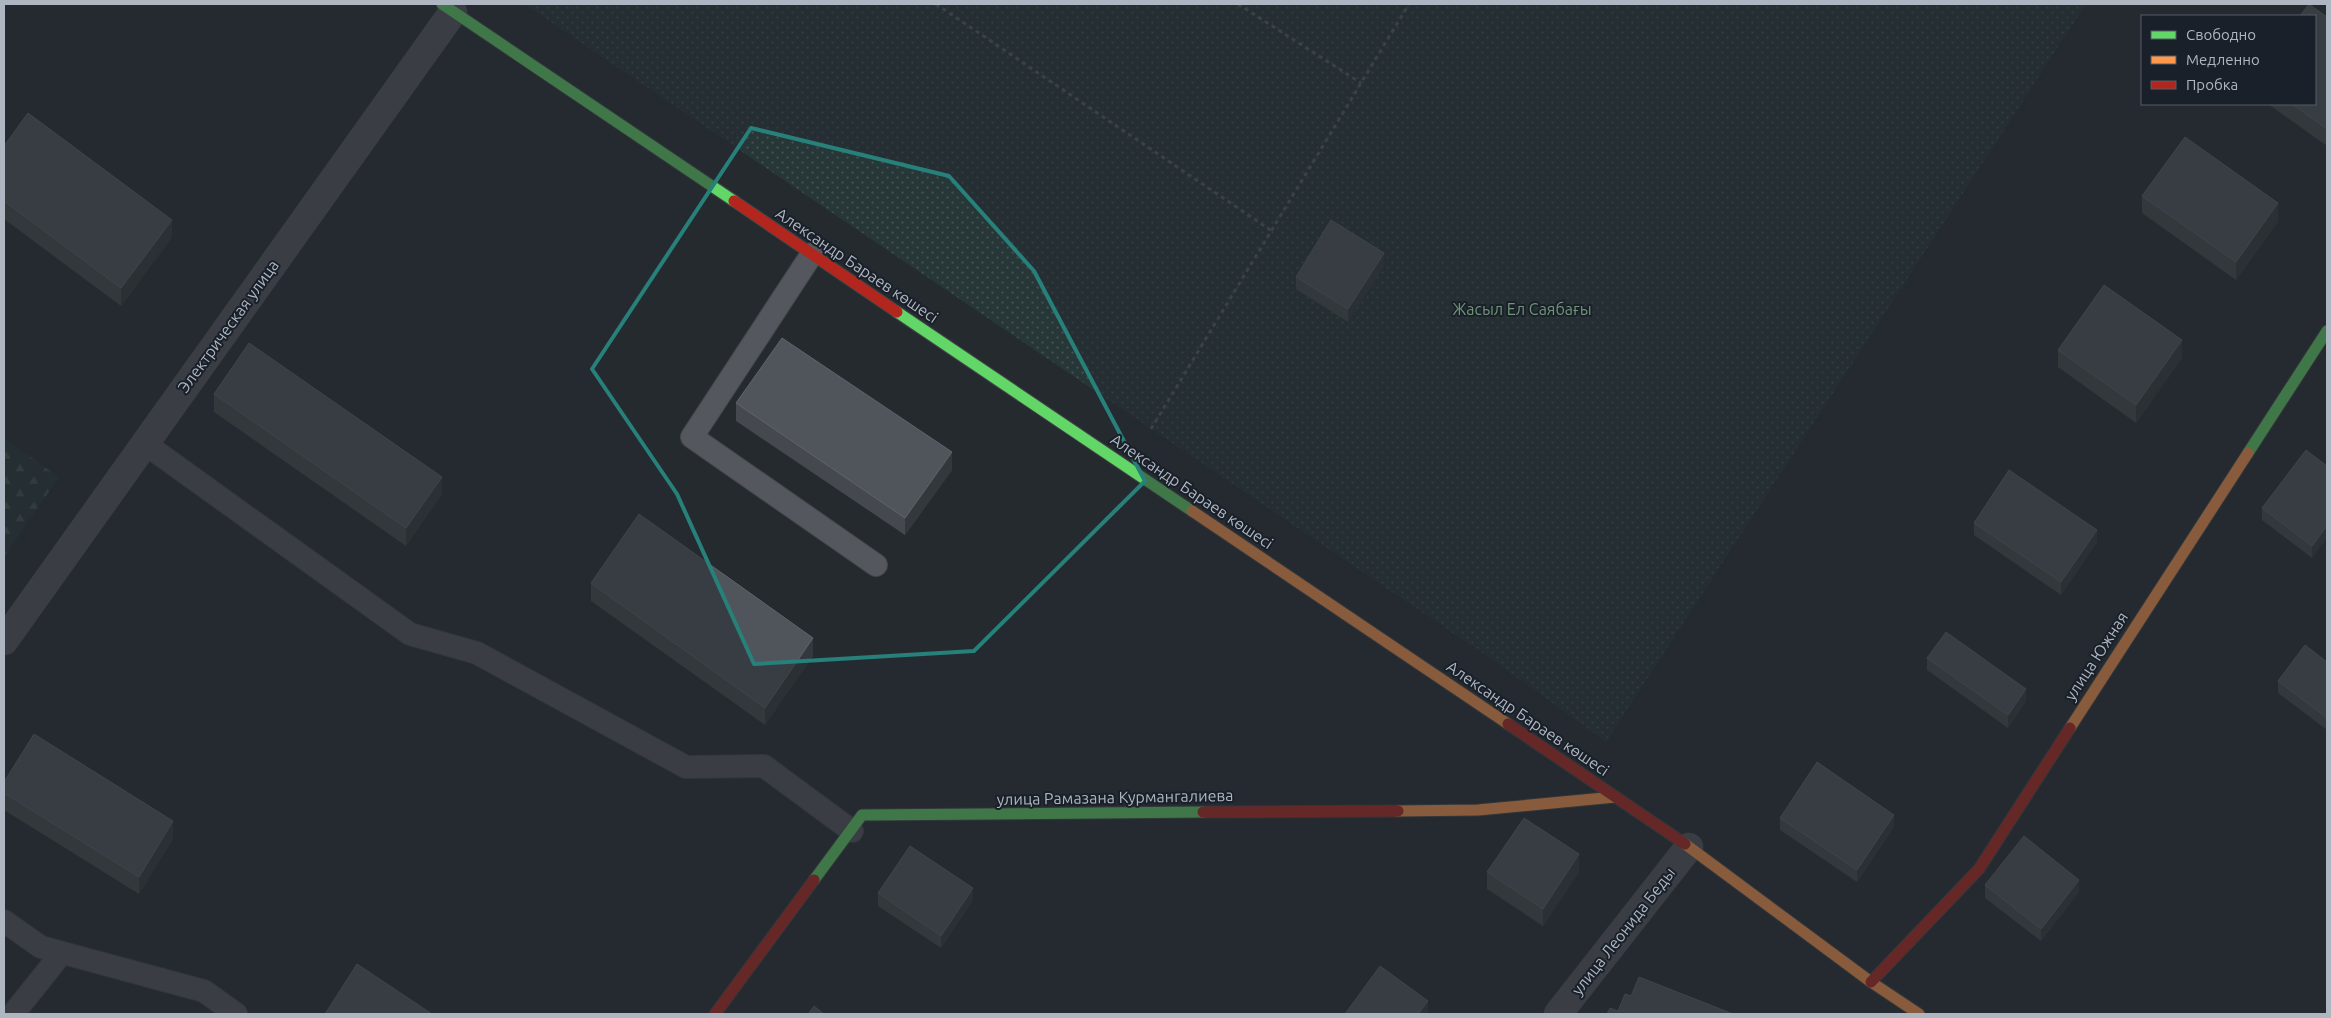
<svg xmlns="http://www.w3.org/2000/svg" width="2331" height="1018" viewBox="0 0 2331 1018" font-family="Ubuntu,sans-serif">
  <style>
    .forest { fill: url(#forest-firs) }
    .park { fill: url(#park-dots) }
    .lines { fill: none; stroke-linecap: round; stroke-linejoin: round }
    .lane-casing { stroke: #42464a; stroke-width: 24 }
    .street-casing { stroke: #42464a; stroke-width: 29 }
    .fast-casing { stroke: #42464a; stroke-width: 13 }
    .slow-casing { stroke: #42464a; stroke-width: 13 }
    .jam-casing { stroke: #42464a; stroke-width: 13 }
    .path { stroke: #585d62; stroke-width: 3; stroke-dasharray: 4 4; stroke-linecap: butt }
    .lane { stroke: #54585e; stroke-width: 22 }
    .street { stroke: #54585e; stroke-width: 28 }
    .fast { stroke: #63d668; stroke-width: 11 }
    .slow { stroke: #ff974d; stroke-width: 11 }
    .jam { stroke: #b3261e; stroke-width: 11 }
    .wall { fill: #45494f }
    .shaded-wall { fill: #33383d }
    .building { fill: #50555b; stroke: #5f646b }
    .marked { fill: none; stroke: #27807a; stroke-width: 4; stroke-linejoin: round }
    .labels { text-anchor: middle; stroke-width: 4; stroke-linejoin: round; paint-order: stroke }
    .street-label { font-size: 16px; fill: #aeb6c1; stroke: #1a2029 }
    .park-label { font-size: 16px; fill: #709578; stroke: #1a2029 }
  </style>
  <defs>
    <pattern id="forest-firs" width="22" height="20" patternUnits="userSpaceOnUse" patternTransform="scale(1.25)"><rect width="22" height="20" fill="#273738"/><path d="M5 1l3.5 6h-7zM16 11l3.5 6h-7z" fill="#445253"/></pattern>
    <pattern id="park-dots" width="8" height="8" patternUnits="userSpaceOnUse" patternTransform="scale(1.25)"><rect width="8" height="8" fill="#273738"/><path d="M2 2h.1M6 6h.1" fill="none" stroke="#445253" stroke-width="1.8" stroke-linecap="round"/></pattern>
  </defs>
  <rect width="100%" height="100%" fill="#252a2f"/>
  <polygon class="forest" points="4,438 59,477 4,557"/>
  <polygon class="park" points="524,4 2086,4 1606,742 1497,663"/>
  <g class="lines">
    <g class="lane-casing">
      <g id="lane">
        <polyline points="812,254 692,437 876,565"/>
        <polyline points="144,443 410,634 477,653 686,767 764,766 852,831"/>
        <polyline points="4,921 41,947 204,991 236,1014"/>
        <polyline points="13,1014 61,954"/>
      </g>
    </g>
    <g class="street-casing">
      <g id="street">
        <polyline points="4,641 453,12"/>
        <polyline points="1558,1014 1689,847"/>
      </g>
    </g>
    <g class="fast-casing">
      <g id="fast">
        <polyline points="442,4 734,201"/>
        <polyline points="897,312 1192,511"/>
        <polyline points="2248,453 2327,331"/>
        <polyline points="814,880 862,815 1203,812"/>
      </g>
    </g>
    <g class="slow-casing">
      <g id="slow">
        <polyline points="1192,511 1508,724"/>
        <polyline points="2070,728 2248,453"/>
        <polyline points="1398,811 1478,810 1615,797"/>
        <polyline points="1685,844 1871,982 1919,1014"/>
      </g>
    </g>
    <g class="jam-casing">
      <g id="jam">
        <polyline points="734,201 897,312"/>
        <polyline points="1508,724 1685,844"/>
        <polyline points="1203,812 1398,811"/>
        <polyline points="1871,982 1979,869 2070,728"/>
        <polyline points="715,1014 814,880"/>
      </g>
    </g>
    <g class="path">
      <polyline points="936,4 1272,231"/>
      <polyline points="1238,4 1361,83"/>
      <polyline points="1151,429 1409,4"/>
      <polyline points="2326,1014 2327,1013"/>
    </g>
    <use href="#lane" class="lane"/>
    <use href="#street" class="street"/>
    <use href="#fast" class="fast"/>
    <use href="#slow" class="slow"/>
    <use href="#jam" class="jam"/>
  </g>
  <g class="wall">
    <polygon points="2327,17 2327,146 2268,104 2315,104"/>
    <polygon points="4,146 172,237 121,306 4,219"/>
    <polygon points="2142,196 2278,221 2236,280 2142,213"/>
    <polygon points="1384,265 1348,322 1296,289 1296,277"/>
    <polygon points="2058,350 2182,358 2136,423 2058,367"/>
    <polygon points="214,394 442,494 406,546 214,412"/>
    <polygon points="736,403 952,470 905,535 736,421"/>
    <polygon points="2327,466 2312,558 2262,520 2262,508"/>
    <polygon points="1974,523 2097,542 2061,595 1974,535"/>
    <polygon points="591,583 813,656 765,725 591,601"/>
    <polygon points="1927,658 2026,701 2008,728 1927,670"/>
    <polygon points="2327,662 2327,730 2278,693 2278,681"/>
    <polygon points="4,782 173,839 139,894 4,810"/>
    <polygon points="1780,818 1894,827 1857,882 1780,830"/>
    <polygon points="1487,872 1579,872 1543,926 1487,889"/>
    <polygon points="1985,885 2079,892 2041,941 1985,898"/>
    <polygon points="878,893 973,900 941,948 878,906"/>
  </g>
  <g class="shaded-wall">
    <polygon points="2278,203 2278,221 2236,280 2236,262"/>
    <polygon points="172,220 172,237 121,306 121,288"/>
    <polygon points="1384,253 1384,265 1348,322 1348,309"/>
    <polygon points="2182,340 2182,358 2136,423 2136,405"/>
    <polygon points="952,452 952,470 905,535 905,518"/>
    <polygon points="442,477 442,494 406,546 406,528"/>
    <polygon points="2327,526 2327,538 2312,558 2312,546"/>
    <polygon points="2097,530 2097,542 2061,595 2061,582"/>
    <polygon points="813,638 813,656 765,725 765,708"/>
    <polygon points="2026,689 2026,701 2008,728 2008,715"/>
    <polygon points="1894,815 1894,827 1857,882 1857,870"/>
    <polygon points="173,821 173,839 139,894 139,877"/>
    <polygon points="1579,854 1579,872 1543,926 1543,909"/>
    <polygon points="2079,880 2079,892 2041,941 2041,929"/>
    <polygon points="973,888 973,900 941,948 941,936"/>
    <polygon points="1428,1001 1428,1013 1427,1014 1418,1014"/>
  </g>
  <g class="building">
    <polygon points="2309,4 2327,17 2327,129 2292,104 2315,104 2315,16 2300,16"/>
    <polygon points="28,113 172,220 121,288 4,201 4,146"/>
    <polygon points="2185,137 2278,203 2236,262 2142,196"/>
    <polygon points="1331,220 1384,253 1348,309 1296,277"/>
    <polygon points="2104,285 2182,340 2136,405 2058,350"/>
    <polygon points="782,338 952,452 905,518 736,403"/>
    <polygon points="249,343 442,477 406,528 214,394"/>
    <polygon points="2306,450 2327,466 2327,526 2312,546 2262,508"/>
    <polygon points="2009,470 2097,530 2061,582 1974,523"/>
    <polygon points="639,514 813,638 765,708 591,583"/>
    <polygon points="1946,632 2026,689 2008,715 1927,658"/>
    <polygon points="2305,645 2327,662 2327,718 2278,681"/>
    <polygon points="34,734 173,821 139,877 4,793 4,782"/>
    <polygon points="1817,762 1894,815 1857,870 1780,818"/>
    <polygon points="1524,818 1579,854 1543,909 1487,872"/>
    <polygon points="2024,836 2079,880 2041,929 1985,885"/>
    <polygon points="910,846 973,888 941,936 878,893"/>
    <polygon points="357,964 432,1014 325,1014"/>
    <polygon points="1380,966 1428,1001 1418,1014 1345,1014"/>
    <polygon points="1639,977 1733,1014 1607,1014 1610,1008 1618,1011 1625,994 1631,996"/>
    <polygon points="814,1006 824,1014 808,1014"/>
  </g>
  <path d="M0 0H2331V1018H0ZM751,128L949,176L1034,271L1145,481L974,651L754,664L677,494L592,369Z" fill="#252a2f" fill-opacity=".55" fill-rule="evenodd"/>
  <path class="marked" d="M751,128L949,176L1034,271L1145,481L974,651L754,664L677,494L592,369Z"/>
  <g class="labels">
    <g class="street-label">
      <text transform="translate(857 265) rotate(34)" y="6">Александр Бараев көшесі</text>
      <text transform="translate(228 326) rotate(-54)" y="6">Электрическая улица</text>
      <text transform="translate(1192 491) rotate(34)" y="6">Александр Бараев көшесі</text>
      <text transform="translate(2096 656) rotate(-57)" y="6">улица Южная</text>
      <text transform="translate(1528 718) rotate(34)" y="6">Александр Бараев көшесі</text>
      <text transform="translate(1115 797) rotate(-1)" y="6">улица Рамазана Курмангалиева</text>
      <text transform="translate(1623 931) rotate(-52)" y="6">улица Леонида Беды</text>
    </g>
    <g class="park-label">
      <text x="1522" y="315">Жасыл Ел Саябағы</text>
    </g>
  </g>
  <rect width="2331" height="1018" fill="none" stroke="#aeb6c1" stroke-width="10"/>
  <rect x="2141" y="15" width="175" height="90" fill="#1a2029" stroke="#555c66"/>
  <rect x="2151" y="31" width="25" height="8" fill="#63d668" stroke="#555c66"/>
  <text x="2186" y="40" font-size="15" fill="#aeb6c1">Свободно</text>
  <rect x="2151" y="56" width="25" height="8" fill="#ff974d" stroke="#555c66"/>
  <text x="2186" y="65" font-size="15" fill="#aeb6c1">Медленно</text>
  <rect x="2151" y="81" width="25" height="8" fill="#b3261e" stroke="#555c66"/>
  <text x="2186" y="90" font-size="15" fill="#aeb6c1">Пробка</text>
</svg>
